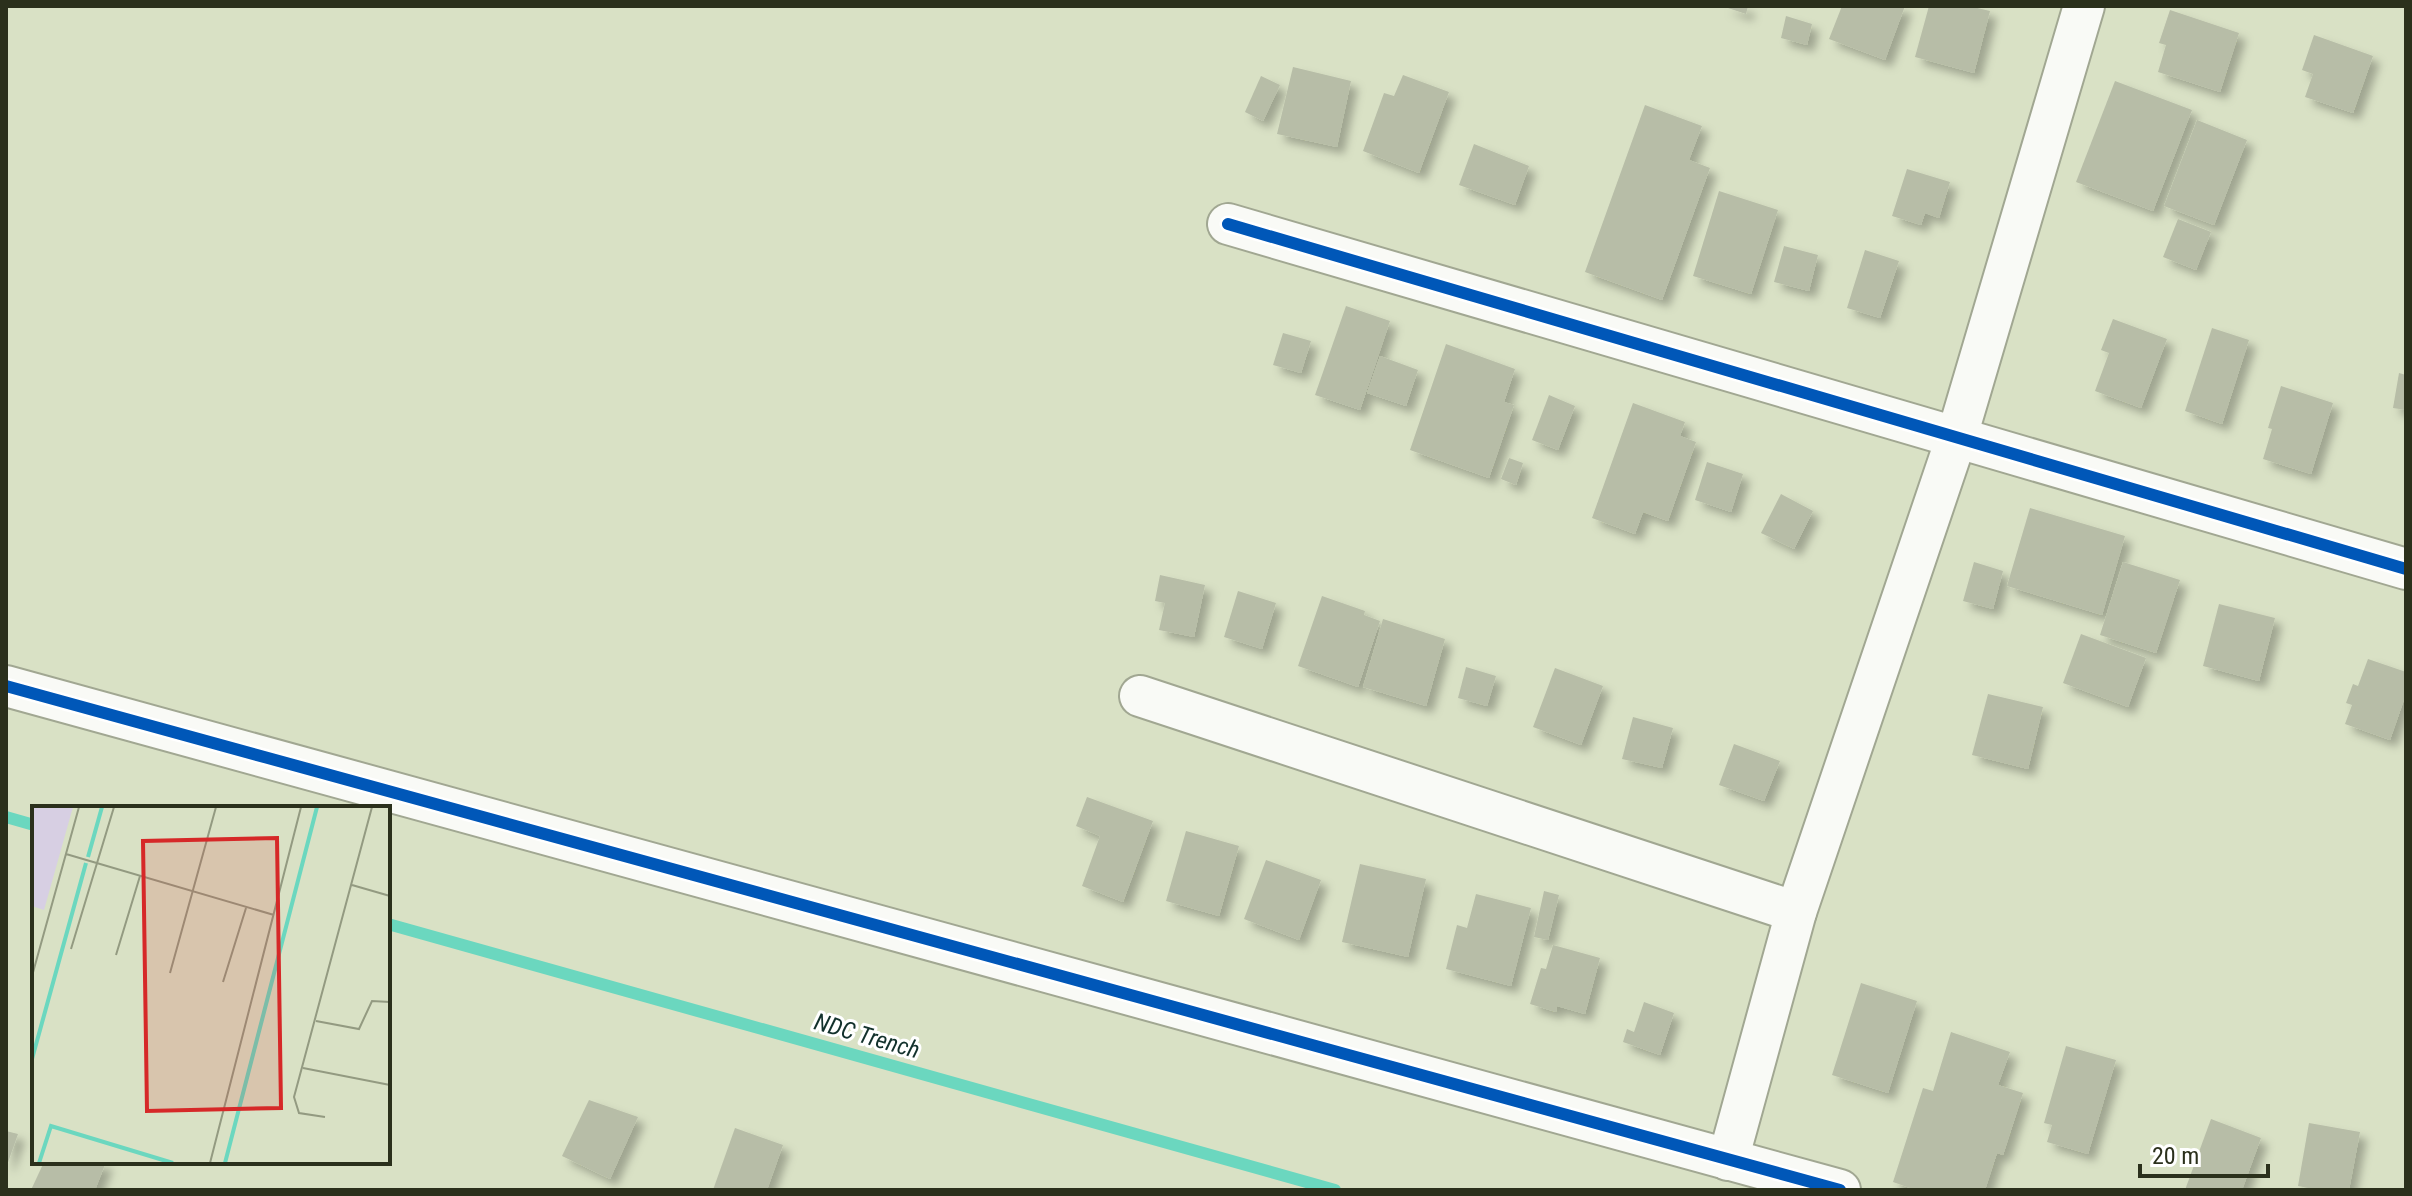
<svg xmlns="http://www.w3.org/2000/svg" width="2412" height="1196" viewBox="0 0 2412 1196" font-family="'Roboto Condensed',sans-serif">
  <style>
    .lines { fill: none; stroke-linecap: round; stroke-linejoin: round }
    .stream { stroke: #6bd7bf; stroke-width: 12 }
    .building { fill: #b7bda7; filter: url(#shadow) }
    .street-casing { stroke: #a1a792; stroke-width: 44 }
    .street { stroke: #f9faf6; stroke-width: 40 }
    .cycleway-casing { stroke: #fff; stroke-width: 17 }
    .cycleway { stroke: #0057b8; stroke-width: 12 }
    .labels { text-anchor: middle; stroke-width: 6; stroke-linejoin: round; paint-order: stroke }
    .water-label { font-size: 24px; font-style: italic; fill: #12312c; stroke: #fff }
    .inset-river { fill: none; stroke: #6bd7bf; stroke-width: 4 }
    .inset-road { fill: none; stroke: #939a81; stroke-width: 2 }
    .view { fill: #d62828; fill-opacity: 0.15; stroke: #d62828; stroke-width: 4 }
    .inset-edge { fill: none; stroke: #2b301c; stroke-width: 4 }
  </style>
  <defs>
    <filter id="shadow"><feDropShadow dx="7" dy="7" stdDeviation="4" flood-color="#0004"/></filter>
  </defs>
  <rect width="100%" height="100%" fill="#d9e1c5"/>
  <g class="lines">
    <g class="stream">
      <polyline points="6,817 34,825"/>
      <polyline points="388,924 1335,1190"/>
    </g>
  </g>
  <g class="building">
    <polygon points="1722,6 1748,6 1746,14"/>
    <polygon points="1842,6 1905,6 1885,60 1829,39"/>
    <polygon points="1929,6 1969,6 1990,11 1974,73 1915,57"/>
    <polygon points="2170,10 2239,33 2220,92 2158,72 2166,45 2159,43"/>
    <polygon points="1786,16 1812,24 1807,45 1781,38"/>
    <polygon points="2314,35 2373,56 2353,113 2305,97 2313,74 2302,70"/>
    <polygon points="1293,67 1351,81 1337,147 1277,134"/>
    <polygon points="1403,75 1449,92 1419,173 1363,151 1384,93 1394,96"/>
    <polygon points="1261,76 1280,85 1263,121 1245,112"/>
    <polygon points="2115,81 2192,110 2153,211 2076,182"/>
    <polygon points="1645,105 1702,126 1689,160 1710,168 1662,300 1585,272"/>
    <polygon points="2197,120 2247,140 2214,225 2164,206"/>
    <polygon points="1474,144 1529,166 1515,205 1459,185"/>
    <polygon points="1907,169 1950,182 1939,218 1925,213 1921,225 1892,216"/>
    <polygon points="1719,191 1778,210 1751,294 1693,276"/>
    <polygon points="2178,219 2211,232 2196,270 2163,257"/>
    <polygon points="1784,246 1818,255 1809,291 1774,282"/>
    <polygon points="1865,250 1899,261 1880,318 1847,308"/>
    <polygon points="1346,306 1390,321 1360,410 1315,395"/>
    <polygon points="2113,319 2167,339 2141,408 2095,391 2109,353 2101,350"/>
    <polygon points="2212,328 2249,340 2222,424 2185,411"/>
    <polygon points="1283,333 1311,341 1301,373 1273,365"/>
    <polygon points="1446,344 1515,369 1504,402 1514,405 1489,478 1410,450"/>
    <polygon points="1380,356 1418,370 1406,406 1367,393"/>
    <polygon points="2399,373 2406,375 2406,410 2393,408"/>
    <polygon points="2281,386 2333,403 2311,474 2263,459 2272,429 2268,428"/>
    <polygon points="1549,395 1575,406 1558,450 1532,440"/>
    <polygon points="1633,403 1685,422 1680,436 1696,442 1668,521 1643,512 1635,534 1592,518"/>
    <polygon points="1509,458 1523,463 1516,485 1501,479"/>
    <polygon points="1707,462 1743,474 1731,512 1695,500"/>
    <polygon points="1781,494 1813,511 1794,549 1761,533"/>
    <polygon points="2030,508 2125,536 2102,615 2007,586"/>
    <polygon points="1974,562 2003,571 1993,609 1963,601"/>
    <polygon points="2123,562 2180,580 2156,653 2100,635"/>
    <polygon points="1160,575 1205,585 1194,637 1159,630 1165,603 1155,601"/>
    <polygon points="1238,591 1276,603 1262,649 1224,637"/>
    <polygon points="1322,596 1365,611 1364,615 1380,621 1358,687 1298,666"/>
    <polygon points="2219,604 2275,618 2259,681 2203,666"/>
    <polygon points="1383,619 1445,639 1426,706 1363,687"/>
    <polygon points="2081,634 2146,658 2128,707 2063,683"/>
    <polygon points="2368,659 2406,672 2406,694 2390,740 2345,724 2352,705 2346,703 2353,684 2358,686"/>
    <polygon points="1466,667 1496,676 1487,706 1458,698"/>
    <polygon points="1555,668 1603,686 1581,745 1533,727"/>
    <polygon points="1988,694 2043,707 2028,769 1972,755"/>
    <polygon points="1633,717 1673,728 1662,768 1622,759"/>
    <polygon points="1734,744 1780,761 1764,801 1719,785"/>
    <polygon points="1087,797 1153,821 1123,902 1082,886 1100,836 1076,826"/>
    <polygon points="1186,831 1239,846 1219,916 1166,901"/>
    <polygon points="1266,860 1321,880 1299,940 1244,919"/>
    <polygon points="1360,864 1426,879 1408,957 1342,942"/>
    <polygon points="1544,891 1559,895 1548,940 1534,937"/>
    <polygon points="1476,894 1531,908 1511,986 1446,969 1457,925 1467,928"/>
    <polygon points="1553,945 1600,958 1585,1014 1557,1006 1556,1012 1530,1004 1541,968 1546,969"/>
    <polygon points="1861,983 1917,1001 1888,1093 1832,1075"/>
    <polygon points="1644,1002 1674,1013 1660,1055 1623,1042 1627,1029 1634,1032"/>
    <polygon points="1951,1032 2010,1052 1998,1085 2023,1093 2003,1155 1997,1153 1985,1190 1916,1190 1893,1182 1923,1088 1933,1091"/>
    <polygon points="2066,1046 2116,1060 2088,1154 2047,1142 2052,1125 2044,1123"/>
    <polygon points="589,1100 638,1117 610,1179 562,1156"/>
    <polygon points="2211,1119 2261,1138 2242,1190 2185,1190"/>
    <polygon points="2309,1123 2360,1132 2349,1190 2319,1190 2298,1186"/>
    <polygon points="735,1128 783,1145 767,1190 713,1190"/>
    <polygon points="6,1131 18,1134 6,1168"/>
    <polygon points="44,1162 106,1162 95,1190 31,1190"/>
  </g>
  <g class="lines">
    <g class="street-casing">
      <g id="street">
        <polyline points="1228,224 2406,569"/>
        <polyline points="6,686 1840,1190"/>
        <polyline points="1140,696 1796,912"/>
        <polyline points="1728,1160 1796,912 1957,436 2084,6"/>
      </g>
    </g>
    <use href="#street" class="street"/>
    <g class="cycleway-casing">
      <g id="cycleway">
        <polyline points="1228,224 2406,569"/>
        <polyline points="6,686 1840,1190"/>
      </g>
    </g>
    <use href="#cycleway" class="cycleway"/>
  </g>
  <g class="labels">
    <g class="water-label">
      <text transform="translate(867 1036) rotate(16)" y="8">NDC Trench</text>
    </g>
  </g>
  <g transform="translate(32 806)">
    <rect width="358" height="358" fill="#d9e1c5"/>
    <path d="M0,1H41L12,104L0,100Z" fill="#d7cfe3"/>
    <path class="inset-river" d="M56,51L70,1M0,253L54,57M7,357L19,320L141,357M193,357L285,1"/>
    <path class="inset-road" d="M34,48L242,109M320,79L358,90M39,143L82,1M84,149L108,70M138,167L184,1M0,170L47,1M191,176L214,102M284,215L327,223L340,195L358,196M271,262L358,279M293,311L267,307L262,291L340,1M178,357L269,1"/>
    <path class="view" d="M245,32L249,302L115,305L111,35Z"/>
    <rect width="358" height="358" class="inset-edge"/>
  </g>
  <rect width="2412" height="1196" fill="none" stroke="#2b301c" stroke-width="16"/>
  <path d="M2140 1164v12h128v-12" fill="none" stroke="#2b301c" stroke-width="4"/>
  <text x="2152" y="1164" font-size="24" fill="#2b301c" stroke="#ffffff" stroke-width="6" paint-order="stroke">20 m</text>
</svg>
